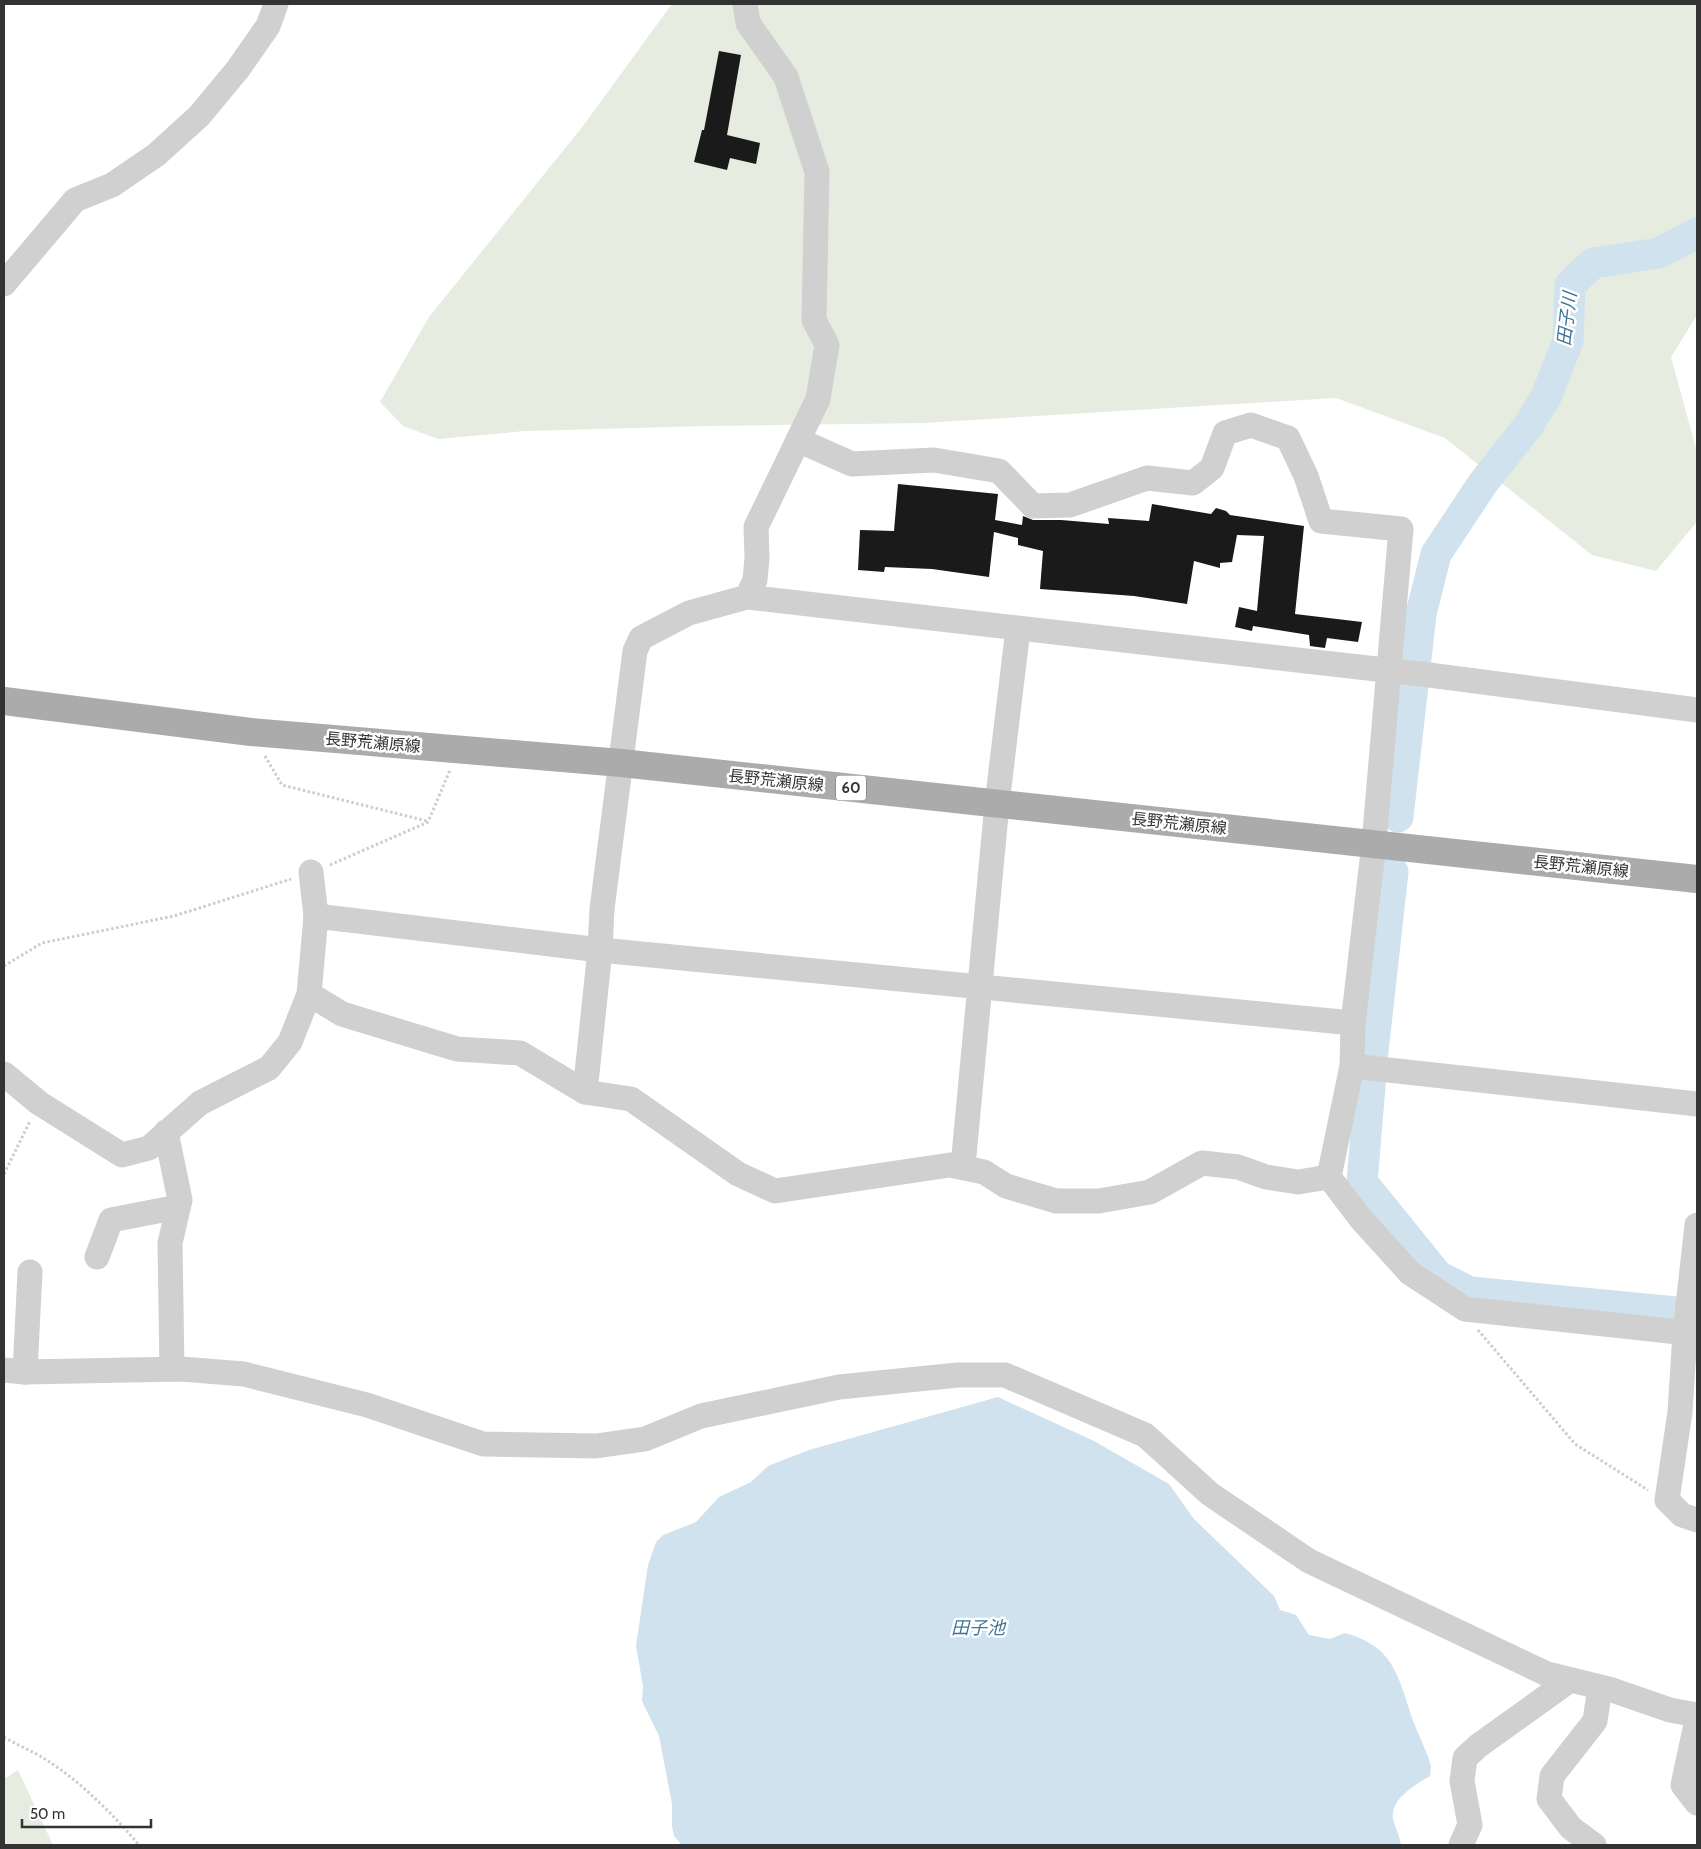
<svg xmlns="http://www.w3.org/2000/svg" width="1701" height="1849" viewBox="0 0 1701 1849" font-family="Cabin,'Noto Sans JP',sans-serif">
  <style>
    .green { fill: #e6ecdf }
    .water { fill: #cfe2ee }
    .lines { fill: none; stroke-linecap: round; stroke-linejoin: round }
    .river { stroke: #cfe2ee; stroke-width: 31 }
    .building { fill: #1a1a1a }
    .path { stroke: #cdcdcd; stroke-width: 3; stroke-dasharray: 2.5 2.5; stroke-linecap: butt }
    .minor { stroke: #d0d0d0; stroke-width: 25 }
    .major { stroke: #ababab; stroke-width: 28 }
    .labels { text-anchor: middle; stroke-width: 5; stroke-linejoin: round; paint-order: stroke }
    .shield { fill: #fff; stroke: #707070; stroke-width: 1 }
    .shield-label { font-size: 15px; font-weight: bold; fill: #333 }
    .street-label { font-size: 16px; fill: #333; stroke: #fff }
    .water-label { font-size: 18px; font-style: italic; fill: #3f7597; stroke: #fff }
  </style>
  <rect width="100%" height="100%" fill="#fff"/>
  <g class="green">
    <polygon points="672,4 1697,4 1697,315 1671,357 1697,452 1697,513 1696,523 1656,571 1592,555 1445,438 1336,398 923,423 705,426 525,431 438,439 403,426 380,402 429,317 583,126"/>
    <polygon points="18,1770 53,1845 4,1845 4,1779"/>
  </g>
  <path class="water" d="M998,1397L1094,1441L1169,1484L1194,1519L1274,1596L1280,1610L1296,1615L1309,1635L1330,1639L1345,1633C1396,1647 1398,1678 1414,1723C1419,1737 1427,1751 1431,1766L1430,1776C1416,1785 1390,1798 1393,1819C1395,1828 1400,1836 1401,1845H682L674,1836L672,1827V1804L659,1736L642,1701L643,1686L636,1646L648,1565L656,1542L663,1535L696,1522L719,1497L751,1482L768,1466L809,1450Z"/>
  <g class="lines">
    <g class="river">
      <polyline points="1398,817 1421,614 1436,554 1483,483 1528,426 1546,397 1568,341 1570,285 1593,263 1659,253 1697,233"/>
      <polyline points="1393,872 1373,1051 1362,1182 1438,1276 1470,1292 1697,1314"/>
    </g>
  </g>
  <g class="building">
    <polygon points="719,51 741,55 727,135 760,143 756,164 730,158 727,170 694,162 702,130 704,130"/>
    <polygon points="898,484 998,494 995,520 1022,525 1023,516 1033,520 1061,520 1109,524 1108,518 1149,521 1152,504 1211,514 1216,508 1226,511 1230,515 1304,526 1295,614 1362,622 1358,642 1327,638 1325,648 1310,646 1309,635 1253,626 1252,631 1235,627 1239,607 1257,611 1264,536 1237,535 1232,562 1220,563 1220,568 1194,561 1187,604 1134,596 1040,589 1043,551 1018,545 1018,538 994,532 989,577 932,569 885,567 884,572 858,570 860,530 894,531"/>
  </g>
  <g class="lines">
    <g class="path">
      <polyline points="265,756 282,785 427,821"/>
      <polyline points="330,865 428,822 450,770"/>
      <polyline points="4,966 42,943 174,916 291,879"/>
      <polyline points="4,1174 30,1121"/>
      <polyline points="1478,1330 1575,1444 1648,1490"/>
      <path d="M4,1737C17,1745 32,1751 45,1759C81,1782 112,1813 139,1845"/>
    </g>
    <g class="minor">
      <polyline points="4,284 75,200 112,185 156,155 199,116 238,69 268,26 276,4"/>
      <polyline points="798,440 852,464 934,460 999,471 1033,506 1070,505 1147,478 1193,483 1212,468 1225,433 1251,425 1288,438 1306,476 1321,521 1401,529 1374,843 1353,1023 1352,1066 1329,1177 1361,1219 1410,1273 1465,1309 1697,1334"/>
      <polyline points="747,597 1429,675 1697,710"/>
      <polyline points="311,872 316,916"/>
      <polyline points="309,994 342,1014 457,1049 520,1053 585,1092 631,1099 738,1174 775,1191 950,1165 984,1172 1006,1186 1056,1201 1099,1201 1150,1192 1202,1163 1238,1167 1266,1177 1298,1182 1329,1177"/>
      <polyline points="1352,1066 1697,1104"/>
      <polyline points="4,1074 39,1103 122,1155 149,1148 200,1103 269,1068 290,1042 309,994 316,916 600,950 1353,1023"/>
      <polyline points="585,1092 600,950 602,909 635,651 641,638 689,613 747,597 755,580 757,558 756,527 818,399 827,345 814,320 817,172 786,77 748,23 745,4"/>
      <polyline points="166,1132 180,1200 170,1243 172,1369"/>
      <polyline points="963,1166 997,804 1018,629"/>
      <polyline points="1697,1225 1685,1333 1680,1412 1667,1500 1682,1515 1697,1520"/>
      <polyline points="97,1257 111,1220 178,1207"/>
      <polyline points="4,1370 25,1372 181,1369 244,1374 367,1405 483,1444 596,1446 645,1439 701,1416 839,1387 958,1375 1005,1375 1145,1435 1210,1494 1309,1561 1547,1674 1612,1690 1670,1710 1697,1715"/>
      <polyline points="25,1372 30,1272"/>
      <polyline points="1697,1720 1683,1785 1697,1803"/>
      <polyline points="1461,1845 1470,1825 1462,1781 1465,1758 1478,1746 1570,1680"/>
      <polyline points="1594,1845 1571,1828 1549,1799 1552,1776 1595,1721 1600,1687"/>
    </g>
    <polyline class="major" points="4,701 251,732 621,763 1697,879"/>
  </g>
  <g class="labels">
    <rect class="shield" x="836" y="775.5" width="30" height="25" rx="4"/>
    <g class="shield-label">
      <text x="851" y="793">60</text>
    </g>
    <g class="street-label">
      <text transform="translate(373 742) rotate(5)" y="6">長野荒瀬原線</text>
      <text transform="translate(776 780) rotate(6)" y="6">長野荒瀬原線</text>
      <text transform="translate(1179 823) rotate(6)" y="6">長野荒瀬原線</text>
      <text transform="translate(1581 866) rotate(6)" y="6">長野荒瀬原線</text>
    </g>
    <g class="water-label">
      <text transform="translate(1567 319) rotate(-83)" y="6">田子川</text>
      <text x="978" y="1634">田子池</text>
    </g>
  </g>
  <rect width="1701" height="1849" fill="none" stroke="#333333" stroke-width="10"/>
  <path d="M22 1819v8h129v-8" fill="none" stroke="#333333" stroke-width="2.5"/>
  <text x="30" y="1819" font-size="15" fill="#333333" stroke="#ffffff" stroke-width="4" paint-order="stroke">50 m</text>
</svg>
